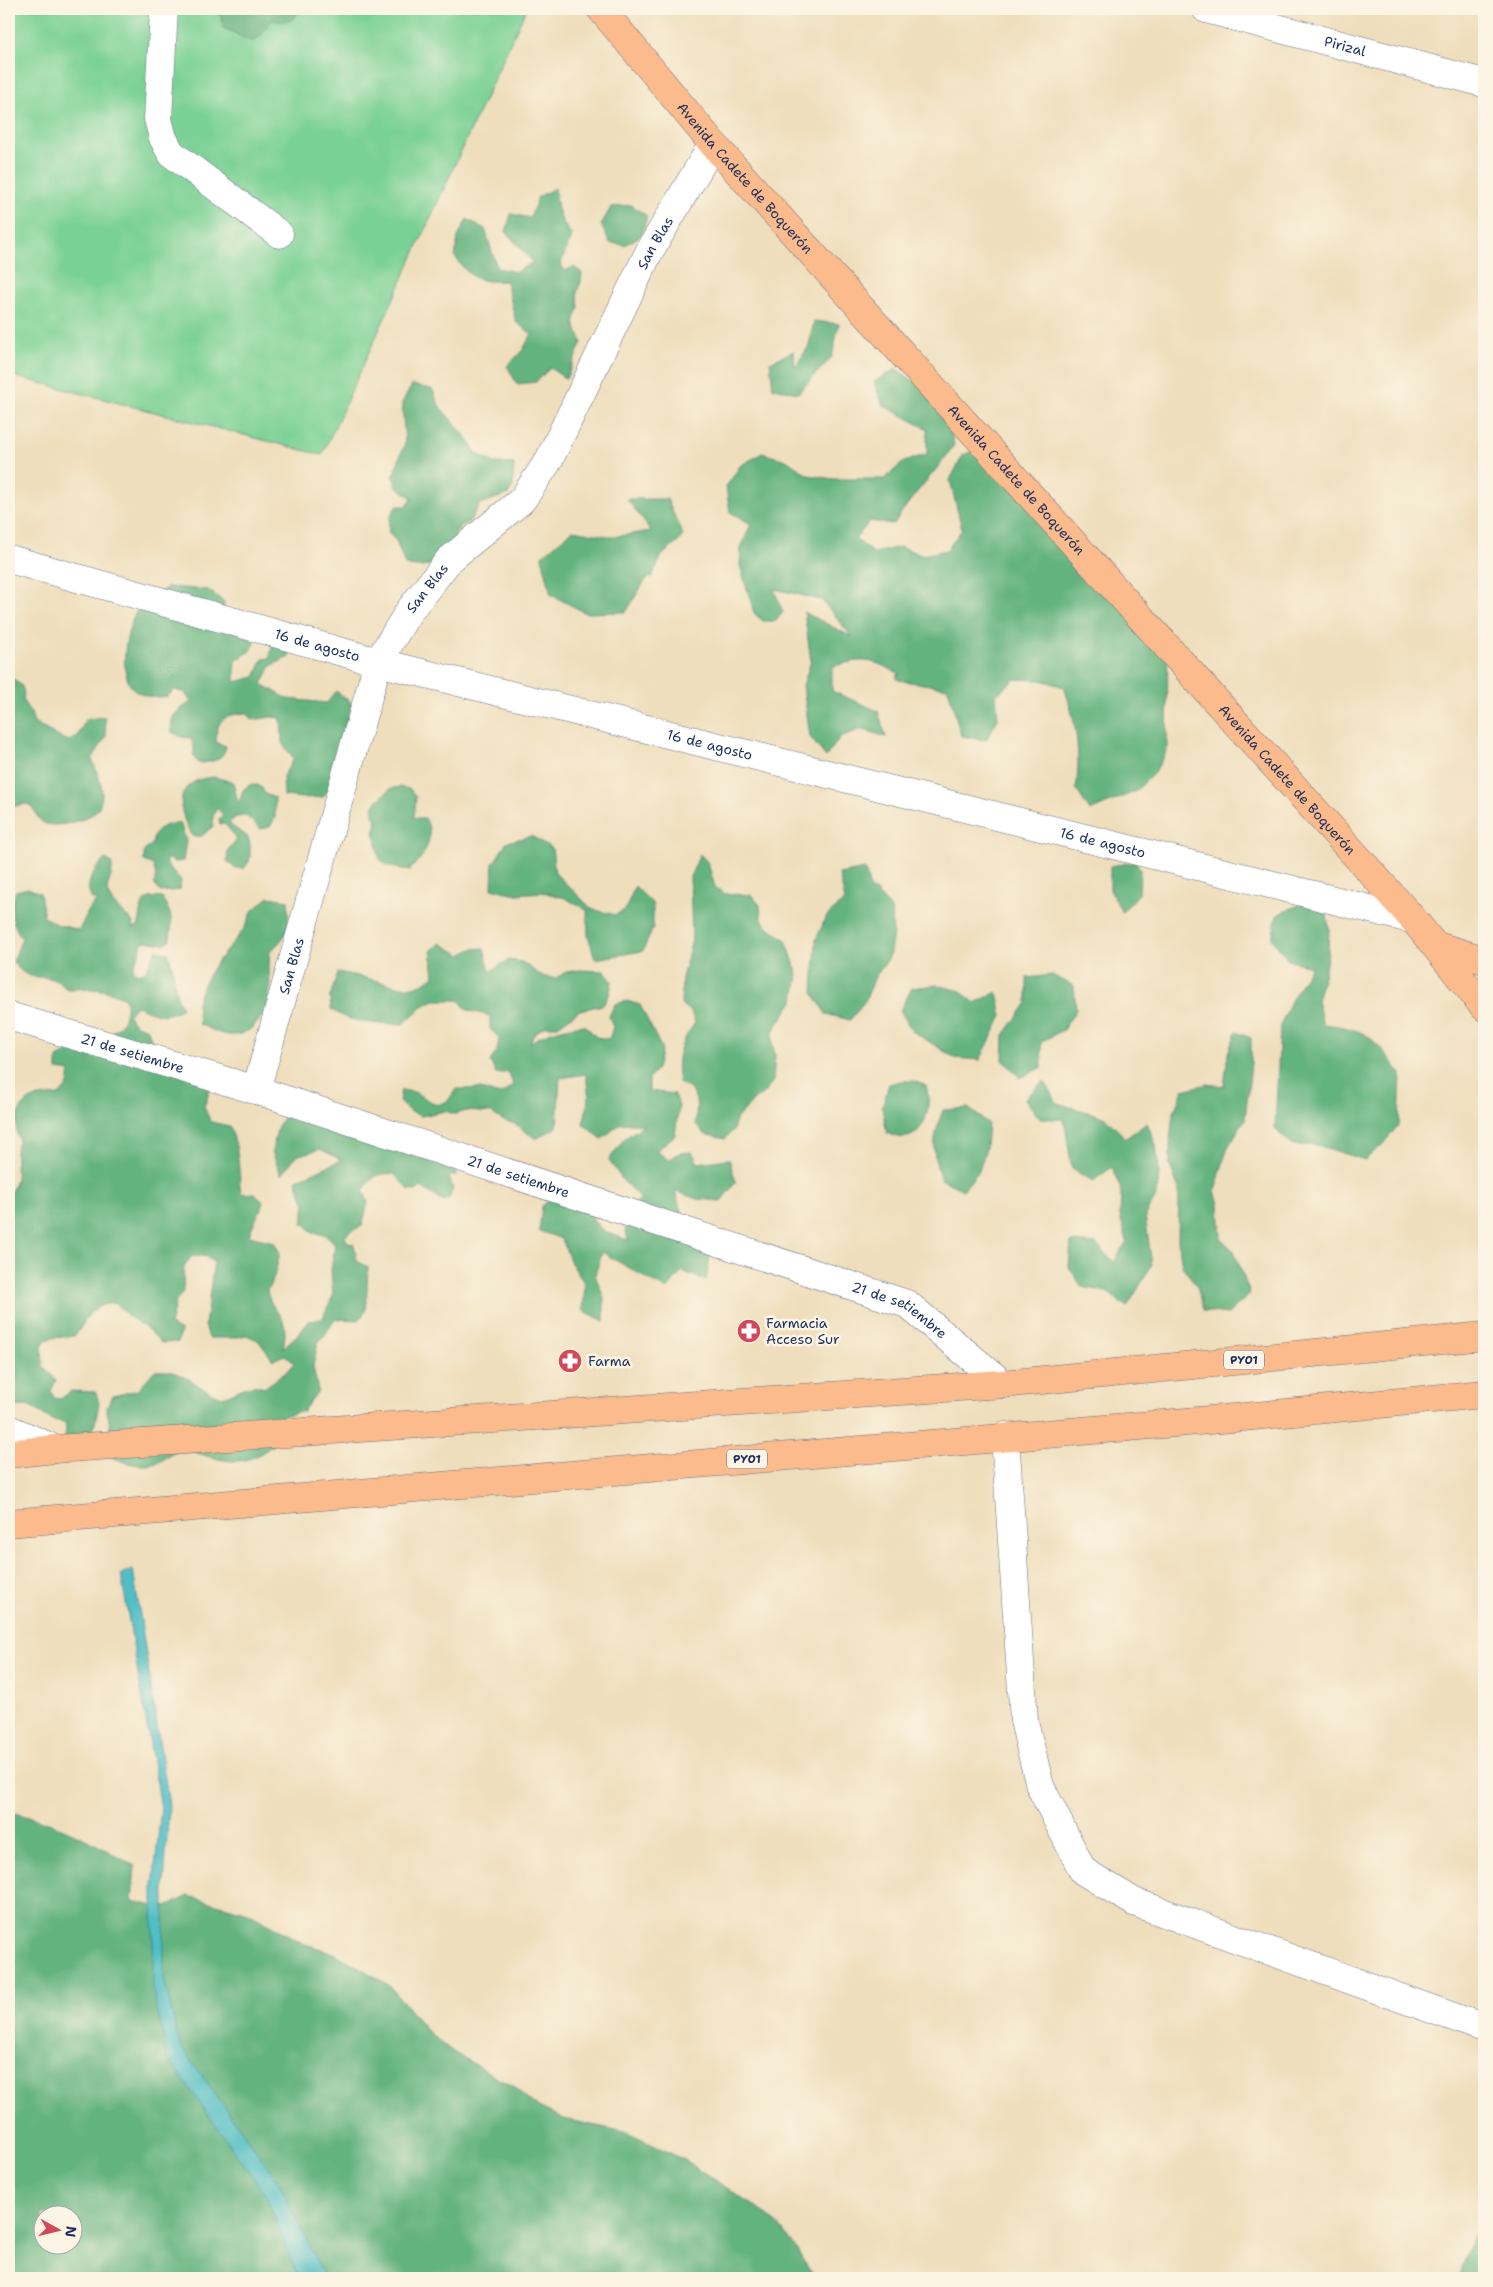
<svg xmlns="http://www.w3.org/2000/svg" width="1493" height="2287" viewBox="0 0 1493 2287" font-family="'Shantell Sans',sans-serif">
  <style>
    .green { fill: #7ad195; stroke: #4a807a }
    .forest { fill: #63b37e; stroke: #3f716e; fill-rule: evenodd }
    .water { fill: #4fbec5; stroke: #357692 }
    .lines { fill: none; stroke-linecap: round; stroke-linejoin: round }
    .minor-casing { stroke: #656c7f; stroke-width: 29 }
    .major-casing { stroke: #656c7f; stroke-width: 29 }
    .highway-casing { stroke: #656c7f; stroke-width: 29 }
    .minor { stroke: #fff; stroke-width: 28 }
    .major { stroke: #fbbb8c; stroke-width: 28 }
    .highway { stroke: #fbbb8c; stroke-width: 28 }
    .labels { text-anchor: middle; stroke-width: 5; stroke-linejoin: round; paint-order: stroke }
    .shield { fill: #fcf5e5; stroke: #5e6a86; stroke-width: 1 }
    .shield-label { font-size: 12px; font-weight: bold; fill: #1b2f5e }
    .street-label { font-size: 14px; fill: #1b2f5e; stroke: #fcf5e5 }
    .poi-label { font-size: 14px; fill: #1b2f5e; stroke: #fcf5e5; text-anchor: start }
  </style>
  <rect width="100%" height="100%" fill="#fcf5e5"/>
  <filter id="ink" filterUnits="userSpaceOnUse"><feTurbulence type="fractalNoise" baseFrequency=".02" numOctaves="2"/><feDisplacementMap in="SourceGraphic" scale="10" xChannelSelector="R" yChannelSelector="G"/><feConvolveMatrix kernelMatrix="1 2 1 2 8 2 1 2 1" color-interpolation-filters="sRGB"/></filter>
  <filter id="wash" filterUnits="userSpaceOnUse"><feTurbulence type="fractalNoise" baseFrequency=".0096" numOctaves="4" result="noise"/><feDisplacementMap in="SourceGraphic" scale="20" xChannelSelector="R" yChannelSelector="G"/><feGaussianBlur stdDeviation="1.12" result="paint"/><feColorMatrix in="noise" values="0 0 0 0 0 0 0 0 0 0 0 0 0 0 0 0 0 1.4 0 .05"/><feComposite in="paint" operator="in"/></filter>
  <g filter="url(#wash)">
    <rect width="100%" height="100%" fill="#efdebc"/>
    <polygon class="green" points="9,9 526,9 322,455 9,375"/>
    <g class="forest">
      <path d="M207,9H300C292,23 287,22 272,20L261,35L253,41C241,39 235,31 223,28L221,15Z"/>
      <path d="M555,188C557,206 559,222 572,235L561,263L564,271L574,267L582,273L581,282L577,292L579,307L574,323L582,342L566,379L550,368L536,382L517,384L507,366L522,351L532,334L516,322L506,281C477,282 472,280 455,257L458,237L467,219L485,229L497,268L516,272L533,262L506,232L511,214L530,218L538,197Z"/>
      <polygon points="631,205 647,216 642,235 625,245 610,243 601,225 611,207"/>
      <polygon points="814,321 839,324 832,357 798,393 773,388 770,362 794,351 795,367 809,346"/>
      <path d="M896,369L918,383L949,421L954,445C936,473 911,495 894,524L870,521L855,539L874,553L900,547L923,555L947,550L962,529L950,480L963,455L986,446L1049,537L1168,629L1167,751L1154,773L1136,791L1090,811L1076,789C1081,753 1076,721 1064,687L1041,680L1015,679L996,695L998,719L986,740L961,736L948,688L898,680L896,676L900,674C871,659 863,657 832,667V691L878,711L886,737L862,729L840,737L826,757L810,737L803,685L811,661L804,612L852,637L822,600L774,589L783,612L776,621H763L754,613L740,565L741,548L751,524L730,512L726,487L740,466L762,453L786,460L808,475L833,479H884L904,462L927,454V429L883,405L874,382Z"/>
      <path d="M412,385L432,389L440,407L466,437L477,454L495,463L514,464L513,485L509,494L480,504L469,522C457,524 454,539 449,549L439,550C436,568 421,569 405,565L396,541L389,534C388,523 389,516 397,506H407L412,498L396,486L393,476L405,443L402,403Z"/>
      <polygon points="627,499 667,499 683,535 678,542 662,555 652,577 646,579 626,612 586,613 551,595 542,556 573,530 612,537 651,531"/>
      <path d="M168,587L208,590L224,602L223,621L259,632L251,650L235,662V682L255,677L263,659L270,658L273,639L294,638L289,657L271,666L262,684L288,699L327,703L336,691L352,703L340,741L336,782L323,797L303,798L284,796L283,776L294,759L282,743L281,718L271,717L252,720L247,713C225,714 215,720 216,743L226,746C224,760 211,763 198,763L193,755L194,748L191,738L181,737L172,732C169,714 178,711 191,702L184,692L174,690L167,697C157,698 141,697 133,689C118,673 126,632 135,614C142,602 156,594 168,587Z"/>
      <path d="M11,678C23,684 25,689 23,701L31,713L34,723L61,738L70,741L78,736L86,719L105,717L106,737L92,759C97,774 107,791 99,807C93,820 54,830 42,822C37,818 35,812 32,806L27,804L9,807V679Z"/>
      <path d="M214,777L233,782L238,802L240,800L243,790L251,784L261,786L265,794L275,798V818L270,827L261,829L246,816L236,817L229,823C240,835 251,831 250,850C250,858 251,861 244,868H234L227,861L228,850L237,839L225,824H220L219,819L223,815L217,808L213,816V826L202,836H192C176,808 174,780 214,777Z"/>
      <path d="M399,787L410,789L416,797L414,818H425C436,836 425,856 410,870C397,868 380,868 378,852C376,844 378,841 374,833L377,823L373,814L374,804L390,789Z"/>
      <path d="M180,822L186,841L183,861L174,862L166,857L167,865L181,880L180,890L160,892L154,884L156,875L153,865L144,861V851L152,844C155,827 164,825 180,822Z"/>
      <polygon points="531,836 552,848 555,873 592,909 615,915 625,910 635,886 653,904 653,928 643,951 595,959 588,935 587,910 565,898 542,892 517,894 492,889 493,864 507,842"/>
      <path d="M700,854L708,863L715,887L725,894L751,895L760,905L761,918L767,926L786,940L798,975L794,1000L773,1031L772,1043L775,1055L773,1081L766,1091L756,1098L737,1118L733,1130L725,1139L704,1134L696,1124C696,1102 701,1094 679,1082C674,1056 681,1043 695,1023L691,1012L681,1004L682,978L692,940L690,877Z"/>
      <path d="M105,859L111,862C115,875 107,880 107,892L113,903L133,922L132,928L138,926C144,910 136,894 162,898C172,912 174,925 169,941L163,944L145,941L141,945C141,955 134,960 133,970L138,974L145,972L156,950L168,953C176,971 172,991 182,1008C162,1021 155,1012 136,1006L128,1016L136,1025L148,1029L155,1053L208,1084V1096L204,1107L211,1122L229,1126C236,1139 238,1155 239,1170C241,1180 238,1182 242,1194L255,1193L263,1202C260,1215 252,1223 249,1236L274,1242L280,1253L274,1277L267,1291C273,1318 291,1312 283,1348C292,1339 302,1332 309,1321L322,1319L333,1296L331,1270L335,1244L326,1235L313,1233L305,1224L302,1225L305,1204L296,1180L342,1160L320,1149L296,1156L281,1175L272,1151L278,1126L291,1105L369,1137L376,1148H383L387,1143L455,1165L456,1175L449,1176L453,1188L449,1199L442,1201L421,1187L416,1191L409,1190L394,1174C377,1172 373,1177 363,1190L368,1202L362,1226L349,1232L345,1237L348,1243L354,1244L357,1261L368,1267L366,1310L359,1320L337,1319C328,1325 327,1336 318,1342L313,1366L318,1391L303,1411L279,1417L277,1442C250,1463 240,1465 207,1456C200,1454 191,1450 184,1450C176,1451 170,1455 164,1459C150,1470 126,1464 112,1457L109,1419L106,1407L113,1396L138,1390L154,1371C188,1368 193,1389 223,1397C238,1392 248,1381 264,1388L285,1373L294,1363L285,1355L273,1360L258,1340L246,1335L234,1338H209L205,1325L214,1263L205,1256H192L184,1266L183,1292L176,1301L170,1325L181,1331L178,1342L161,1343C146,1324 131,1322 115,1303C89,1304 88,1319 75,1336L50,1338L44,1342L42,1348L43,1366L56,1380L51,1391L54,1398L61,1399L71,1391L96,1392L99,1404L91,1443L63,1448L66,1429L65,1422L52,1420L30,1406L9,1407V1194C24,1174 10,1162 19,1139C12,1125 18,1104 34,1098C42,1096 51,1096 59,1095L68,1085L70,1072L57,1070V1058L68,1052H81C102,1029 129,1038 126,999C108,988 88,988 67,989C43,966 33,989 13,962L22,938C10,921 10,910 16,891L28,888L40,893L44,917L56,924L79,930C86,918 87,908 98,900L92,899C83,885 94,870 105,859Z"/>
      <polygon points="1136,862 1140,869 1139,894 1122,912 1110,890 1110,866"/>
      <polygon points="865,869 871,892 874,890 891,908 893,933 889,958 875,977 865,1001 850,1020 826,1014 813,993 816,940 826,917 845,900 839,874"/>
      <path d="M269,897L288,900C289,925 290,935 270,951C268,968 270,975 270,990C270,1008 255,1034 235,1035C222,1036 210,1029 199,1024L197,1003L203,984L214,966L244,929L253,910Z"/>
      <path d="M1301,904H1325L1329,928L1328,952L1324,976L1317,1000L1323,1024C1370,1029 1373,1038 1401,1074L1399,1124L1384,1143L1365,1160L1317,1145H1292L1275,1129L1280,1026L1291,1001L1311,966L1288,960L1272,939L1277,915Z"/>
      <path d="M440,943L461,955L472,949L484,948L490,972L508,960L522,962L543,977L556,978L566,972L579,970L604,971L612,981L610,993L603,1005L580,1010L558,1026H545L534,1034L530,1043C542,1033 569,1026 585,1025L596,1037L609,1039L613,1027L609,1016L615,1004L627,1001L640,1005L662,1049L657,1069L649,1078V1091L674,1094L679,1106L675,1135L656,1151L669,1160L679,1153L692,1152L698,1163L729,1159L736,1182L721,1201L697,1199L675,1191L682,1214L710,1257L706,1281L682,1271L667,1290L602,1252L595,1275L604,1298V1321L583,1310L585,1284L571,1263L562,1239L539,1231L542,1206L562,1191L586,1189C590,1224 595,1230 628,1240L622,1216L641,1199L623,1181L609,1160L624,1139L644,1125L621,1123L602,1139L583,1124L589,1099L586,1074L560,1078L557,1127L536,1139L515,1124L502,1120L492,1113L467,1111L455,1114L445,1111L421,1116L409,1111L399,1102L401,1090L414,1092L437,1105L448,1101L456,1089C464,1089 473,1088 481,1089C498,1093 498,1101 513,1084L508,1072L496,1074L490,1061L497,1051L499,1038L490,1029V1016L467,1010L459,1000H434L423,1006L403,1024C380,1024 349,1024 331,1009L330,996L338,972C350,974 362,977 374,980C398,986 413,994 434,976L431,951Z"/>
      <polygon points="1052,975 1074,986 1076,1010 1063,1030 1041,1042 1042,1067 1020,1078 1003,1060 1004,1035 1027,1003 1027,978"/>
      <polygon points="937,985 961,991 975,1003 997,992 1002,1016 980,1060 955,1058 912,1031 900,1010 912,988"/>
      <polygon points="1236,1032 1251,1038 1251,1063 1245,1119 1227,1149 1215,1191 1219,1203 1221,1239 1234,1251 1250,1294 1228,1314 1203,1311 1197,1286 1182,1266 1178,1241 1179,1189 1170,1166 1170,1140 1173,1114 1183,1090 1207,1084 1224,1086 1228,1053"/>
      <path d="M901,1081H914L926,1086C934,1111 920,1151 887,1133L882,1108L889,1084Z"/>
      <polygon points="1044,1081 1057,1103 1104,1117 1126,1138 1147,1123 1156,1145 1159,1171 1157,1195 1145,1215 1152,1265 1127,1307 1107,1292 1082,1287 1069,1267 1071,1242 1096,1244 1114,1262 1127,1241 1120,1216 1121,1190 1112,1167 1093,1181 1072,1169 1064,1119 1040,1119 1025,1099"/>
      <path d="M968,1108L988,1123L986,1148L979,1171L963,1190L941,1179C931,1151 933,1137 943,1110Z"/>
      <path d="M9,1812C60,1823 90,1841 135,1866L132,1901L162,1908L189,1896L248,1913L305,1944L334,1953L388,1984L428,2032L453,2052L511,2085L536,2106L564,2119L625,2132L681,2158L761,2210L784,2230L812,2274L818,2278H9ZM42,2214H72V2244H42Z"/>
      <polygon points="1484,2223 1484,2278 1459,2278 1472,2237"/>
    </g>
    <polygon class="water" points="133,1569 169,1805 164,1885 164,1980 180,2045 278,2181 325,2278 299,2278 265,2194 167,2057 153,1990 153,1886 161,1808 121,1574"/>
  </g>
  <g filter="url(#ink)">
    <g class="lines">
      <g class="minor-casing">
        <g id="minor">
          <polyline points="164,9 158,119 163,138 171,153 279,234"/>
          <path id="s1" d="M1206,9L1484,83"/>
          <path id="s2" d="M9,559L378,662L1414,920"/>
          <path id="s3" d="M9,1016L256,1090L907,1304L1003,1384"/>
          <path id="s4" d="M256,1090L378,662L409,611L449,560L522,500L549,460L649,252L713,144"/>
          <polyline points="9,1429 55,1449"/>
          <polyline points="1005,1436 1024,1721 1040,1786 1083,1871 1134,1902 1484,2028"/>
        </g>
      </g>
      <g class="major-casing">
        <g id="major">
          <path id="s5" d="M601,9L713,144L1414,920L1484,1007"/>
          <polyline points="1437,946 1484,960"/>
        </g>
      </g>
      <g class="highway-casing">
        <g id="highway">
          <polyline points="9,1454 55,1449 1003,1384 1484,1336"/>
          <polyline points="9,1523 1233,1418 1484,1394"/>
        </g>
      </g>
      <use href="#minor" class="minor"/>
      <use href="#major" class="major"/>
      <use href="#highway" class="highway"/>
    </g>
  </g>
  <defs>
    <g id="pharmacy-disc" transform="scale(1.25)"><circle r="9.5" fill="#d1495b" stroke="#fcf5e5"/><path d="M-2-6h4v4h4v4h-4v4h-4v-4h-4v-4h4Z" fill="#fff"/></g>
  </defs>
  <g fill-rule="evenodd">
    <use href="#pharmacy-disc" x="749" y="1331"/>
    <use href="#pharmacy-disc" x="570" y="1361"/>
  </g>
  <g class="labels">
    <g class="shield">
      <rect x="1224" y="1350.5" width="40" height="19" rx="4"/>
      <rect x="727" y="1449.5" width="40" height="19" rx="4"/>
    </g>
    <g class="shield-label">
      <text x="1244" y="1364">PY01</text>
      <text x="747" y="1463">PY01</text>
    </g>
    <g class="street-label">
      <text dy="5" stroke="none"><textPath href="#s1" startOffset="144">Pirizal</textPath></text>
      <text dy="5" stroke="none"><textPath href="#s5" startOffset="222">Avenida Cadete de Boquerón</textPath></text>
      <text dy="5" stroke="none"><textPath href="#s4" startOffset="954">San Blas</textPath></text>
      <text dy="5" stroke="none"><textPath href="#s5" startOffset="628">Avenida Cadete de Boquerón</textPath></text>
      <text dy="5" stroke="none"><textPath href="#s4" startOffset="534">San Blas</textPath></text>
      <text dy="5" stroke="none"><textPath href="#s2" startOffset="320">16 de agosto</textPath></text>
      <text dy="5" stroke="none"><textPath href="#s2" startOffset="725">16 de agosto</textPath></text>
      <text dy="5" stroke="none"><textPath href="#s5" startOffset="1032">Avenida Cadete de Boquerón</textPath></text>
      <text dy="5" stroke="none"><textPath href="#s2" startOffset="1130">16 de agosto</textPath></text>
      <text dy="5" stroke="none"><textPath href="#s4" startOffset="129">San Blas</textPath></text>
      <text dy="5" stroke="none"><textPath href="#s3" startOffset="129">21 de setiembre</textPath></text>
      <text dy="5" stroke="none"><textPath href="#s3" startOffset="534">21 de setiembre</textPath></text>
      <text dy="5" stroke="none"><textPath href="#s3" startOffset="939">21 de setiembre</textPath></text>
    </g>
    <g class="poi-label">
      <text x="766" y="1328">Farmacia<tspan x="766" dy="16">Acceso Sur</tspan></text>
      <text x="588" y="1366">Farma</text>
    </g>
  </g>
  <rect width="1493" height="2287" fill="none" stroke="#fcf5e5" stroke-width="30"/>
  <g transform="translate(58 2230) rotate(98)"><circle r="24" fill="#fcf5e5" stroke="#a2a6af"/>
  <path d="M0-4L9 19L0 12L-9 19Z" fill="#d1495b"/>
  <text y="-8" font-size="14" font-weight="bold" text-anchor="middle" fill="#1b2f5e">N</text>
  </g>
</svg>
